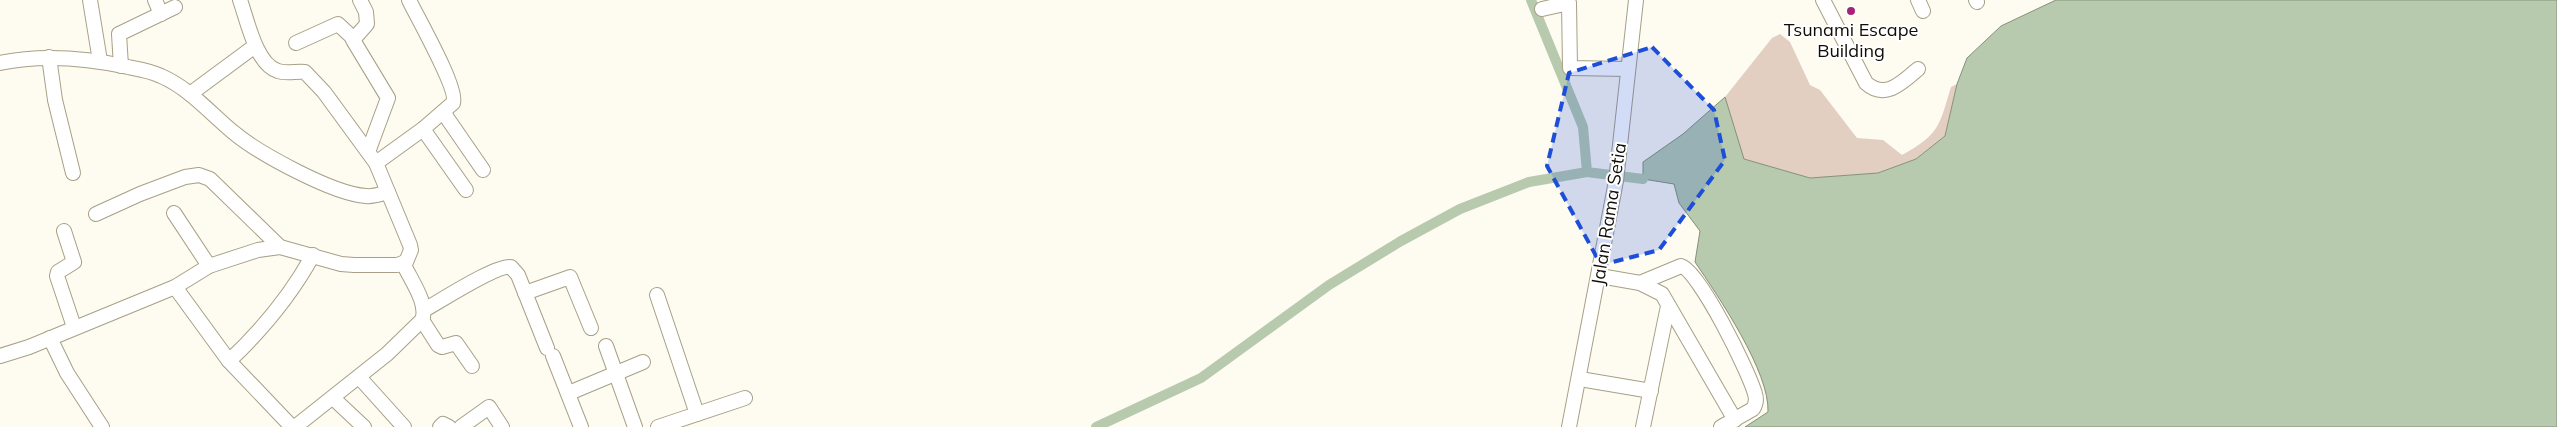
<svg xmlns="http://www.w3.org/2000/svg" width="2557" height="427" viewBox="0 0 2557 427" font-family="Mulish,sans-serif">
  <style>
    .green { fill: #e3cec2 }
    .water { fill: #b7caad; stroke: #85917b }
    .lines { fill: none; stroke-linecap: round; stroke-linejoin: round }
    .canal { stroke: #b7caad; stroke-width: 10 }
    .minor-casing { stroke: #a7a086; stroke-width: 16 }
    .minor { stroke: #fff; stroke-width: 14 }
    .marked { fill: #1d4ed8; fill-opacity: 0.2; stroke: #1d4ed8; stroke-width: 4; stroke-dasharray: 10 6; stroke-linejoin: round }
    .poi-dot { fill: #a42475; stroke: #fff; stroke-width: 2 }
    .labels { text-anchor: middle; stroke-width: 4; stroke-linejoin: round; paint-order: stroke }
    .poi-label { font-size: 18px; fill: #100d05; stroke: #fff }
    .street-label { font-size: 18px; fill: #100d05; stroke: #fff }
  </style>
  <rect width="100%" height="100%" fill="#fefbf0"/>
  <path class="green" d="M1780,34L1790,42L1810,85L1820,90L1857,138L1883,140L1902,155C1940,134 1939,126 1951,87L1957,84L1945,136L1916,159L1878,173L1810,178L1743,159L1725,97L1772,38Z"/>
  <path class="water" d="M2056,0H2557V427H1745L1768,412C1770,372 1718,296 1695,262L1700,231L1679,203L1674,184L1643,179V162L1683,134L1725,97L1744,159L1810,178L1878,173L1916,159L1945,136L1957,84L1967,58L2001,26Z"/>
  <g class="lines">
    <g class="canal">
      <polyline points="1531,0 1583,127 1587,172 1643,179"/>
      <polyline points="1096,427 1201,378 1329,285 1401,241 1460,209 1529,182 1587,172"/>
    </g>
    <g class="minor-casing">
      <g id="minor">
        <polyline points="90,0 100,61"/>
        <polyline points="155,0 161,14"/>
        <polyline points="360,0 366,12 367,24 353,40 388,98 368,152"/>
        <path d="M1823,0L1866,83C1885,100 1902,83 1918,69"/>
        <polyline points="1918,0 1923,11"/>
        <polyline points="1976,0 1977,2"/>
        <polyline points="1542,9 1569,3 1570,68 1628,69"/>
        <polyline points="296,43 338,24 353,38"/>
        <polyline points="49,57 55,100 73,173"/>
        <path d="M0,63C43,54 86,58 128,67C139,69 151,71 161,76C189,88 210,113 233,132C258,153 333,194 366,196C374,197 380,194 388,192"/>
        <polyline points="121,66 119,34 175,7"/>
        <polyline points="190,94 255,46"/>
        <polyline points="443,112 483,170"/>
        <polyline points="423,129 466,190"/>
        <path d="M376,163L423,129L453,103C459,90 417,17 409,0"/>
        <polyline points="174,213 209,266"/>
        <polyline points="96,214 140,194 185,177 199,175 210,179 280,247"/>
        <polyline points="64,231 74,262 58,272 57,276 74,327"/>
        <polyline points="1600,276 1640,283 1662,294 1735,420"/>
        <path d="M1640,283L1681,266C1699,270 1750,374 1755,394C1757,400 1756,404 1753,409L1721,427"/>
        <polyline points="175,287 229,361 292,427"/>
        <polyline points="525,293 570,277 591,328"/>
        <polyline points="657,295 697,414"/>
        <path d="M424,310C439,302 497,264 511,267L518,275L547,348"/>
        <polyline points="422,320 438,345 442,347 456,343 472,366"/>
        <polyline points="50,338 67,373 102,427"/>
        <polyline points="606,346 635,427"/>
        <path d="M0,356L29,347L175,287L209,266L258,250L280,247L341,264L354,265H397L406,262L411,250L410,245L376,163L324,92L305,72C296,71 287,74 278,71C256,65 247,19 240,0"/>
        <polyline points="553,356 581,427"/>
        <path d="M229,361C262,330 291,295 313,255"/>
        <polyline points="359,377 404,427"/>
        <polyline points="1580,379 1651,391"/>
        <polyline points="569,393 643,362"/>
        <polyline points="333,398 364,427"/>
        <path d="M295,427L387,354L422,320C429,304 410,279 403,263"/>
        <polyline points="440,427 443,424 449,427"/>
        <polyline points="461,427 489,407 502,427"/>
        <polyline points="658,427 745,398"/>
        <polyline points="1569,427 1616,181 1636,0"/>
        <polyline points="1643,427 1668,306"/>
      </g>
    </g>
    <use href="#minor" class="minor"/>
  </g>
  <path class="marked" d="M1652,47L1714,110L1725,160L1659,250L1601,265L1547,166L1569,73Z"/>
  <circle class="poi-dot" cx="1851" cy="11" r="5"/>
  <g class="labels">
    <g class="poi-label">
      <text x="1851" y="36">Tsunami Escape<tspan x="1851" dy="21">Building</tspan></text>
    </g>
    <g class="street-label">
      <text transform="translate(1609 214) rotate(-81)" y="6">Jalan Rama Setia</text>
    </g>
  </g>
</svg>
